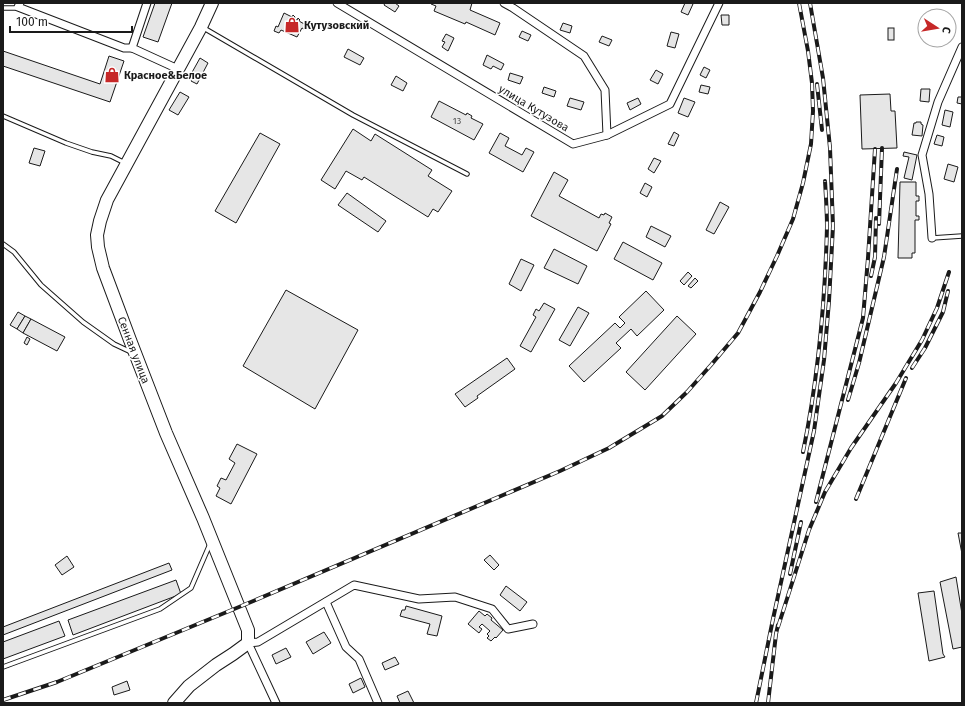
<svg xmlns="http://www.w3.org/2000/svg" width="965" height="706" viewBox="0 0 965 706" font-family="'Fira Sans',sans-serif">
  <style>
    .building { fill: #e6e6e6; stroke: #1a1a1a }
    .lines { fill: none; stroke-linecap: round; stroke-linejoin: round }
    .lane-casing { stroke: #1a1a1a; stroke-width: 5.5 }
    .street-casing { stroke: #1a1a1a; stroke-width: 9 }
    .primary-casing { stroke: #1a1a1a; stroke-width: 14 }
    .lane { stroke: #fff; stroke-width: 3.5 }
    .street { stroke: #fff; stroke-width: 7 }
    .primary { stroke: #fff; stroke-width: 12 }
    .rail-casing { stroke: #1a1a1a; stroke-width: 4 }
    .rail { stroke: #fff; stroke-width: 2.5; stroke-dasharray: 8; stroke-linecap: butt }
    .labels { text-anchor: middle; stroke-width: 3; stroke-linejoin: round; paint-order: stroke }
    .number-label { font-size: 9px; fill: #4d4d4d }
    .poi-label { font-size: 11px; font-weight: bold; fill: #1a1a1a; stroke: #fff; text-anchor: start }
    .street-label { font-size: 11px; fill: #1a1a1a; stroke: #fff }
  </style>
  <rect width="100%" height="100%" fill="#fff"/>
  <g class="building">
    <polygon points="155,3 172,3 158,42 143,37"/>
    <polygon points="385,3 395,3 399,6 395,12 384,5"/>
    <polygon points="431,3 472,3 470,10 500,23 495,35 466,22 465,24 434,11 436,6 431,4"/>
    <polygon points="685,3 690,3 693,4 688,15 681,12"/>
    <polygon points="284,13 292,17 293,15 295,17 294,19 297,20 298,18 300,20 299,21 306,25 304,29 302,28 297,37 281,30 279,33 274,31 276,26 278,27"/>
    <polygon points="721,15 729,15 729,25 722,25"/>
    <polygon points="563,23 572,26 570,33 560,30"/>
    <rect x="888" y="28" width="6" height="12"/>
    <polygon points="522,31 531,35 528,41 519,37"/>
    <polygon points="671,32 679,34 675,48 667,46"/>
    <polygon points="446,34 454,38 448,51 442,47 445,42 442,41"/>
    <polygon points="602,36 612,40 609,46 599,42"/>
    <polygon points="348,49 364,58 360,65 344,57"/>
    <polygon points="3,51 100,84 109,56 124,61 110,102 3,66"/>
    <polygon points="487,55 504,64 501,70 493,66 491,69 483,65"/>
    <polygon points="200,58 208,63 197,84 191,81 193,78 190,76"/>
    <polygon points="704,67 710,70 706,78 700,75"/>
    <polygon points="656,70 663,74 658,84 650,80"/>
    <polygon points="510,73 523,77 520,84 508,80"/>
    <polygon points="396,76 407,83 403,91 391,85"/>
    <polygon points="701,85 710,87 708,94 699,92"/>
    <polygon points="544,87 556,91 554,97 542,93"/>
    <polygon points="921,89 930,89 929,102 920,101"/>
    <polygon points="180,92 189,97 178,115 169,110"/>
    <polygon points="890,94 891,111 895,111 897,148 862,149 860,95"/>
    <polygon points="958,97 962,97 962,104 957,103"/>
    <polygon points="570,98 584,102 581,110 567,106"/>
    <polygon points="638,98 641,104 630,110 627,103"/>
    <polygon points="684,98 695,102 688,117 678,113"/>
    <polygon points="439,101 466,115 467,113 472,116 471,118 483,124 474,140 431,117"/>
    <polygon points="945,110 953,112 950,127 942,125"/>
    <polygon points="916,122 921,122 921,124 923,125 922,136 912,135 914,123 916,123"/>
    <polygon points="353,129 371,141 375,134 432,170 428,176 452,191 438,212 433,209 428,217 364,177 362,180 346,171 335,189 321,180"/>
    <polygon points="674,132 679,135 674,146 668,144"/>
    <polygon points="260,133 280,144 236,223 215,211"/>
    <polygon points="500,133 509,138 505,146 522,155 526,148 534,152 523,172 489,153"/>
    <polygon points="937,135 944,137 942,146 934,144"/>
    <polygon points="34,148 45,151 40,166 29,163"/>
    <polygon points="904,152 917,155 912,180 904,178 909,157 903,156"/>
    <polygon points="654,158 661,161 654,173 648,169"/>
    <polygon points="948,164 958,167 954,182 944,179"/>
    <polygon points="554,172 568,180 559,196 599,218 601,214 604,215 605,213 612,217 609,223 611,224 597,251 531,216"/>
    <polygon points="900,182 916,182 916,196 919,196 919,201 916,201 916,216 919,216 919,220 915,220 915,253 912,253 912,258 898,258"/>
    <polygon points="645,183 652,187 647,197 640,193"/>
    <polygon points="347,193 386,221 378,232 338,205"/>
    <polygon points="720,202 729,207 714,234 706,230"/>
    <polygon points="651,226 671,236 665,247 646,237"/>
    <polygon points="623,242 662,263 653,280 614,259"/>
    <polygon points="554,249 587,266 578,284 544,268"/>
    <polygon points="521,259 534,265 521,291 509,284"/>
    <polygon points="688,272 692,276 684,285 680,281"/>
    <polygon points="695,278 698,281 691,288 688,286"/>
    <polygon points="286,290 358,330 315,409 243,366"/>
    <polygon points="646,291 664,310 637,336 631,329 616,343 621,348 584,382 569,366 615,323 620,328 625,323 619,317"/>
    <polygon points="544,303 555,309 531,352 520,346 536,317 533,315 536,309 539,311"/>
    <polygon points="578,307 589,313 570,346 559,340"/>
    <polygon points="18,312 25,316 17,329 10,325"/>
    <polygon points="25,316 31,319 23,333 17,329"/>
    <polygon points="677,316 696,334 645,390 626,372"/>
    <polygon points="31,319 65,337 57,351 23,333"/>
    <polygon points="27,337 30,339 27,345 24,343"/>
    <polygon points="507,358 515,369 477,396 478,398 465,407 455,394"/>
    <polygon points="237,444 257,454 231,504 216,496 220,488 217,486 221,478 226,480 235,463 229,459"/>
    <polygon points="958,533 962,533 962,554"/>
    <polygon points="490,555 499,565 494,570 484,560"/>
    <polygon points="67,556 74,567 62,575 55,565"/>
    <polygon points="169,563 172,570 3,635 3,627"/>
    <polygon points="956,577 962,614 962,647 953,649 940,582"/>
    <polygon points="176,580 181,594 73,635 68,620"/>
    <polygon points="506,586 527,602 520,611 500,595"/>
    <polygon points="934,591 943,654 945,657 929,661 918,593"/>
    <polygon points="406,606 442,616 437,636 427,634 430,624 400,616 402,610 405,610"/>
    <polygon points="479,611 485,616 487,614 492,618 491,620 503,630 496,638 495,637 491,641 487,638 489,636 487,634 490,631 482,624 479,627 482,629 479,633 468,624"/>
    <polygon points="59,621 65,636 3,659 3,642"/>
    <polygon points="324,632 331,643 313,654 306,642"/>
    <polygon points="286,648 291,657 276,664 272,655"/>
    <polygon points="395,657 399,664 385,670 382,663"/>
    <polygon points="361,678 365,687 353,693 349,684"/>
    <polygon points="127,681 130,690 114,695 112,687"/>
    <polygon points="408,691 414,703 400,703 397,696"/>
  </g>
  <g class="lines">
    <g class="lane-casing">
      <g id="lane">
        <polyline points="3,8 18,8"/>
        <polyline points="202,27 353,115 467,174"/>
        <polyline points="3,116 66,143 92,152 111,156 125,163"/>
        <polyline points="932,238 962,236"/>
        <polyline points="3,244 14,252 41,285 83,322 114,344 131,352"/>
        <polyline points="3,667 160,609 191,588 210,544"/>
      </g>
    </g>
    <g class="street-casing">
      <g id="street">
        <polyline points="20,3 18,7 124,48 132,48"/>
        <polyline points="147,3 132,48 178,69"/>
        <polyline points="337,3 573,144 607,135 670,104 719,3"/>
        <polyline points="504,3 513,8 584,56 605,90 607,135"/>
        <polyline points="932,238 929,194 922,155 938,102 962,47"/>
        <polyline points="326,602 346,647 359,659 378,703"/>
        <polyline points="276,703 248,643 258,642 354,585 419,599 455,597 492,609 508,629 533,624"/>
      </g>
    </g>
    <g class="primary-casing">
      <polyline id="primary" points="174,703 189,686 216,665 233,654 248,643 248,630 203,518 166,433 130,340 103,268 98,247 97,235 100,221 107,200 201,27 212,3"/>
    </g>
    <use href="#lane" class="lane"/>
    <use href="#street" class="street"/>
    <use href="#primary" class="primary"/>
    <g class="rail-casing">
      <g id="rail">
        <polyline points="817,84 822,130"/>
        <polyline points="879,224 882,148"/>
        <polyline points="871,276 875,257 876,218"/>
        <polyline points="912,368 925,348 943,312 948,291"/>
        <polyline points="848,400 859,363 884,257 897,169"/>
        <path d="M803,452C818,379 825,302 827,227C827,212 826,197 825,181"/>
        <polyline points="856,499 906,378"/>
        <polyline points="816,502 863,318 868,258 875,149"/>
        <polyline points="790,574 801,522"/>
        <polyline points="778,627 809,530 825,492 851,448 896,383 922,340 937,308 949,272"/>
        <polyline points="3,700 57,682 239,607 560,471 609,448 662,416 687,392 711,365 738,333 760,292 777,256 793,219 803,183 811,144 813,111 812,83 808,51 799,3"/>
        <polyline points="756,703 773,619 814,431 824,360 829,301 833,226 830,148 823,78 810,3"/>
        <polyline points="768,703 776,634 778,625"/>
      </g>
    </g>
    <use href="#rail" class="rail"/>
  </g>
  <defs>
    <g id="shop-bare" transform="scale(1.2)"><path d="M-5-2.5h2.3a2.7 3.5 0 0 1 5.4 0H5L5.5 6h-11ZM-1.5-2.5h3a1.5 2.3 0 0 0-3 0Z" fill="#c62828" stroke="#fff" stroke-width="2.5" paint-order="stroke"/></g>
  </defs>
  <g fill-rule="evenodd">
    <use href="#shop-bare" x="292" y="25"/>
    <use href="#shop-bare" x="112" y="75"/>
  </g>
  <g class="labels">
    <g class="number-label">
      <text x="457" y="124">13</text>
    </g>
    <g class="poi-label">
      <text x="304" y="29">Кутузовский</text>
      <text x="124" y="79">Красное&amp;Белое</text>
    </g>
    <g class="street-label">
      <text transform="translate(534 108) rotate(31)" y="4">улица Кутузова</text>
      <text transform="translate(134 350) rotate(69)" y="4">Сенная улица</text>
    </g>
  </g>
  <rect width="965" height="706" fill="none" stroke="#1a1a1a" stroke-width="8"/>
  <g transform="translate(937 28) rotate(102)"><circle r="19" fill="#ffffff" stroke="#a3a3a3"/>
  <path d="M0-3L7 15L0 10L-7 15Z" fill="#c62828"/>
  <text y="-6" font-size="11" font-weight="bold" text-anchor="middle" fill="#1a1a1a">С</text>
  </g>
  <path d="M10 26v6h122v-6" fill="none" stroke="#1a1a1a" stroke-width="2"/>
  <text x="16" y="26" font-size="12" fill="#1a1a1a" stroke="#ffffff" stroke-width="3" paint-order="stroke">100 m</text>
</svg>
